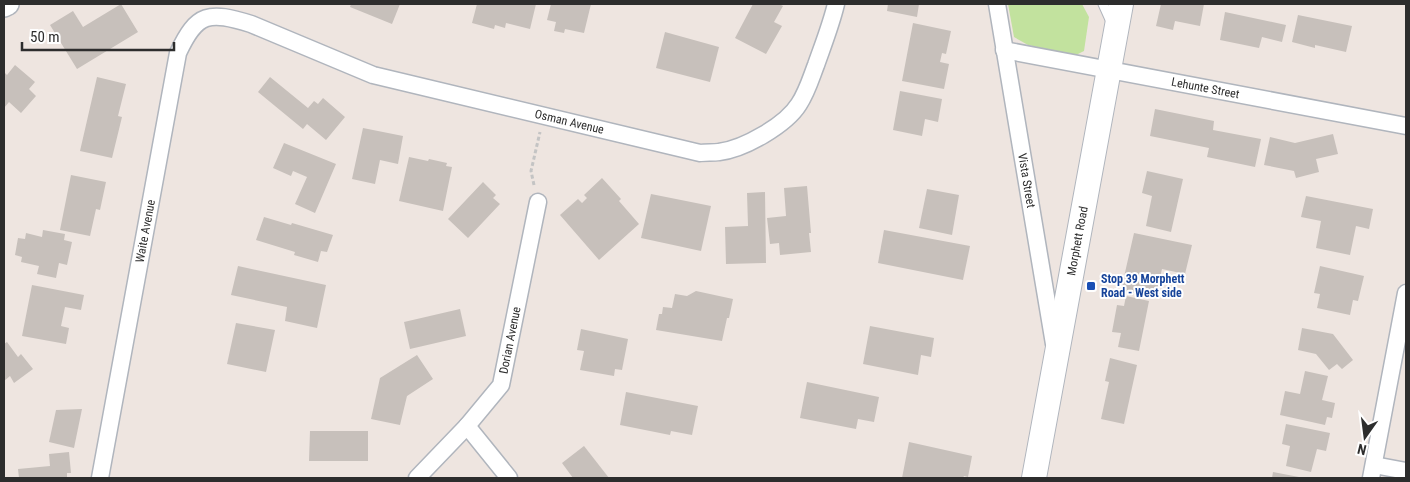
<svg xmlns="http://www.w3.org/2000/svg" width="1410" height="482" viewBox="0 0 1410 482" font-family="'Roboto Condensed',sans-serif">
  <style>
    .green { fill: #c2e29e }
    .building { fill: #c7c0bb }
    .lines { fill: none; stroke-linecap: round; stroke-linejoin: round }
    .service-casing { stroke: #b0b5bd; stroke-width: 11 }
    .minor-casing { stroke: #b0b5bd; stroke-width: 19 }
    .tertiary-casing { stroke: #b0b5bd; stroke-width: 24 }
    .secondary-casing { stroke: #b0b5bd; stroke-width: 26 }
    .path { stroke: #c4c4c4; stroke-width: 3; stroke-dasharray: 4 2.5; stroke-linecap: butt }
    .service { stroke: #fff; stroke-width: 9 }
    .minor { stroke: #fff; stroke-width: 16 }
    .tertiary { stroke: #fff; stroke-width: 21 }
    .secondary { stroke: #fff; stroke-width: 24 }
    .transit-dot { fill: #1a4fb4; stroke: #fff; stroke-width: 2 }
    .labels { text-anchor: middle; stroke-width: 4; stroke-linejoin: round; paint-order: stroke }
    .street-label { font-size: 12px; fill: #2d2d2d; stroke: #fff }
    .transit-label { font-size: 12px; font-weight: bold; fill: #164399; stroke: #fff; text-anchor: start }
  </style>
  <rect width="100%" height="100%" fill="#eee5e0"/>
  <polygon class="green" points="1008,4 1082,4 1089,17 1084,51 1076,55 1028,45 1014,37"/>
  <g class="building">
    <polygon points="121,4 138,32 77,69 50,25 73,11 83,27"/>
    <polygon points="351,4 400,4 392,24 350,7"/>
    <polygon points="477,4 536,4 530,29 506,23 505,28 495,25 494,29 472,23"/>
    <polygon points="551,4 591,4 584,33 565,29 564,33 554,31 556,22 547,20"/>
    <polygon points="753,4 779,4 783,6 774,22 782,26 766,54 735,38"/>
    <polygon points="888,4 919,4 917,17 887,11"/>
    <polygon points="1161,4 1204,4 1200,26 1175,21 1173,30 1156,26"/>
    <polygon points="1225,12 1286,25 1282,42 1262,37 1259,48 1220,40"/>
    <polygon points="1298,15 1352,26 1346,52 1315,45 1315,48 1292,42"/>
    <polygon points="913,23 951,31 946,54 942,53 940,62 949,64 944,89 902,81"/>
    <polygon points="665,32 719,47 710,82 656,68"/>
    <polygon points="15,65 35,82 29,89 36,96 21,113 9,102 4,108 4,72 7,75"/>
    <polygon points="97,77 126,84 118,116 122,117 112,158 80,151"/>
    <polygon points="270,77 308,108 314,101 318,104 323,98 345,117 326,140 307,124 303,129 258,92"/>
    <polygon points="900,91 942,99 938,122 925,119 922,136 893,130"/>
    <polygon points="1155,109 1214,121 1213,130 1261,139 1255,167 1207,157 1209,148 1150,136"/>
    <polygon points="363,128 403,136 398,164 380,160 375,184 352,179"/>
    <polygon points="1333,134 1338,154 1316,159 1319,172 1296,178 1294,171 1264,165 1270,137 1295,143"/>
    <polygon points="284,143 336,164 315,213 295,204 307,177 293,171 291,176 273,168"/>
    <polygon points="409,157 428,161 429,159 447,163 446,166 452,167 443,211 399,201"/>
    <polygon points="1147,171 1183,179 1171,232 1146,226 1152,196 1142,193"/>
    <polygon points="71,175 106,182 100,210 96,209 90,236 60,230"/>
    <polygon points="602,178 621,199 619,201 639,224 599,260 560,215 578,199 582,203 587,198 584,195"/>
    <polygon points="483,182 496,195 493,198 500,204 468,238 448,219"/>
    <polygon points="807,186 811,233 809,233 811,252 780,255 779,243 770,244 767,218 786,216 784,188"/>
    <polygon points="927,189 959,195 952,235 919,228"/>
    <polygon points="765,192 766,263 726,264 725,227 748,226 747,193"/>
    <polygon points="651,194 711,206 701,251 641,238"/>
    <polygon points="1306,196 1373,209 1369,229 1356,226 1350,255 1316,248 1321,221 1301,217"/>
    <polygon points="264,217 291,225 292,223 333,235 327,252 321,251 318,262 294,255 295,252 256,240"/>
    <polygon points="43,230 65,234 64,240 72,242 67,265 59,263 56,278 37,274 39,266 21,262 22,257 15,255 18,238 25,239 26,233 42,237"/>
    <polygon points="884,230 970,246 963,280 878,263"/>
    <polygon points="1134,233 1192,245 1185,274 1162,269 1155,298 1121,290"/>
    <polygon points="238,266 326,285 317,328 285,321 287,307 231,295"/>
    <polygon points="1320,266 1364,276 1358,301 1353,300 1350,315 1317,308 1320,294 1314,293"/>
    <polygon points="32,285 84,295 81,310 65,307 61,326 69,328 66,344 22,336"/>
    <polygon points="696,291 733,299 729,318 727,318 722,341 656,330 659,314 662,314 663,307 672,308 675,294 687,296"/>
    <polygon points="1126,296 1149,301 1139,351 1118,347 1121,333 1112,332 1117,305 1124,306"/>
    <polygon points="460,309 466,336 410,349 404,322"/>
    <polygon points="236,323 275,330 266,372 227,364"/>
    <polygon points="870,326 934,338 931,357 921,355 918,375 863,364"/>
    <polygon points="1302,328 1333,334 1353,360 1342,369 1337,364 1329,370 1316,354 1298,350"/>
    <polygon points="581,329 628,339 622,370 615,369 614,376 580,370 584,351 577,350"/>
    <polygon points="7,342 18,357 21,354 33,369 14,383 10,376 4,381 4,344"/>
    <polygon points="417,355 433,379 407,396 400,425 371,419 380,378"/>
    <polygon points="1110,358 1137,365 1124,424 1101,419 1109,382 1105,381"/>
    <polygon points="1305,371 1328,376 1322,400 1335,403 1332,418 1327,417 1325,425 1280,415 1285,391 1300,394"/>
    <polygon points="807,382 879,397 874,422 858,419 856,429 800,418"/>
    <polygon points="626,392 698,406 692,435 671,431 670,435 620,425"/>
    <polygon points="82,409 74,448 49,442 56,410"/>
    <polygon points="1286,424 1330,433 1326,451 1317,449 1311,472 1286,466 1290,446 1282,444"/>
    <polygon points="310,431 368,431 368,461 309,461"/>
    <polygon points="909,442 972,456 968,477 964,476 963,478 902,478"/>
    <polygon points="584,446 609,478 573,478 562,463"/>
    <polygon points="69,452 71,473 67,473 67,478 19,478 18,469 50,466 49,454"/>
    <polygon points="1273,472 1299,477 1299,478 1272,478"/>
  </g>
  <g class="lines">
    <g class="service-casing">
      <polyline id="service" points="1103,4 1112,24"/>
    </g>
    <g class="minor-casing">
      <g id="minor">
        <path id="s1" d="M997,4L1054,344"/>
        <path id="s2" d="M1004,50L1406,126"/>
        <polyline points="467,426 509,478"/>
        <polyline points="1374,465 1406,471"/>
        <path id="s3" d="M100,478L178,53C197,12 209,11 251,24L373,75L700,153C706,152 713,153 719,152C744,149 786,125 799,104C807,92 811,78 816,65C823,45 831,25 836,4"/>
        <path id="s4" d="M417,478L467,426L501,385L538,202"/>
        <polyline points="1371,478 1406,293"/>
      </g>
    </g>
    <g class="tertiary-casing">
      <polyline id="tertiary" points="4,6 8,4"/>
    </g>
    <g class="secondary-casing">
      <g id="secondary">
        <path id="s5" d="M1034,478L1121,4"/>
      </g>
    </g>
    <polyline class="path" points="534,185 531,171 540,132"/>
    <use href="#service" class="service"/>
    <use href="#minor" class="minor"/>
    <use href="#tertiary" class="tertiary"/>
    <use href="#secondary" class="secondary"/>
  </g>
  <rect class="transit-dot" x="1086" y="281" width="10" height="10" rx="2.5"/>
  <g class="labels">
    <g class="street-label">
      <text dy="4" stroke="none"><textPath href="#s2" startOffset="205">Lehunte Street</textPath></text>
      <text dy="4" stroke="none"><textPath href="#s3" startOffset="858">Osman Avenue</textPath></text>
      <text dy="4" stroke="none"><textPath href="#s1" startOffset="179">Vista Street</textPath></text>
      <text dy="4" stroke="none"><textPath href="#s3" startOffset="251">Waite Avenue</textPath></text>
      <text dy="4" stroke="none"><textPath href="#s5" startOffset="241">Morphett Road</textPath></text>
      <text dy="4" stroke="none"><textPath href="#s4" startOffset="171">Dorian Avenue</textPath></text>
    </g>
    <g class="transit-label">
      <text x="1101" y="283">Stop 39 Morphett<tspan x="1101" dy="14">Road - West side</tspan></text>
    </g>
  </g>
  <rect width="1410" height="482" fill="none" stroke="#2d2d2d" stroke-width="10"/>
  <g transform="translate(1365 437) rotate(194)" stroke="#ffffff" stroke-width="4" paint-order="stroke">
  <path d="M0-4L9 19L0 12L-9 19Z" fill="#2d2d2d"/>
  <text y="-8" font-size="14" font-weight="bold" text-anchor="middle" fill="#2d2d2d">N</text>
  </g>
  <path d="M22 42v8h152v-8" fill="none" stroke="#2d2d2d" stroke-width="2.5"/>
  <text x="30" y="42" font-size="15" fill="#2d2d2d" stroke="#ffffff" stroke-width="4" paint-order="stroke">50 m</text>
</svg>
